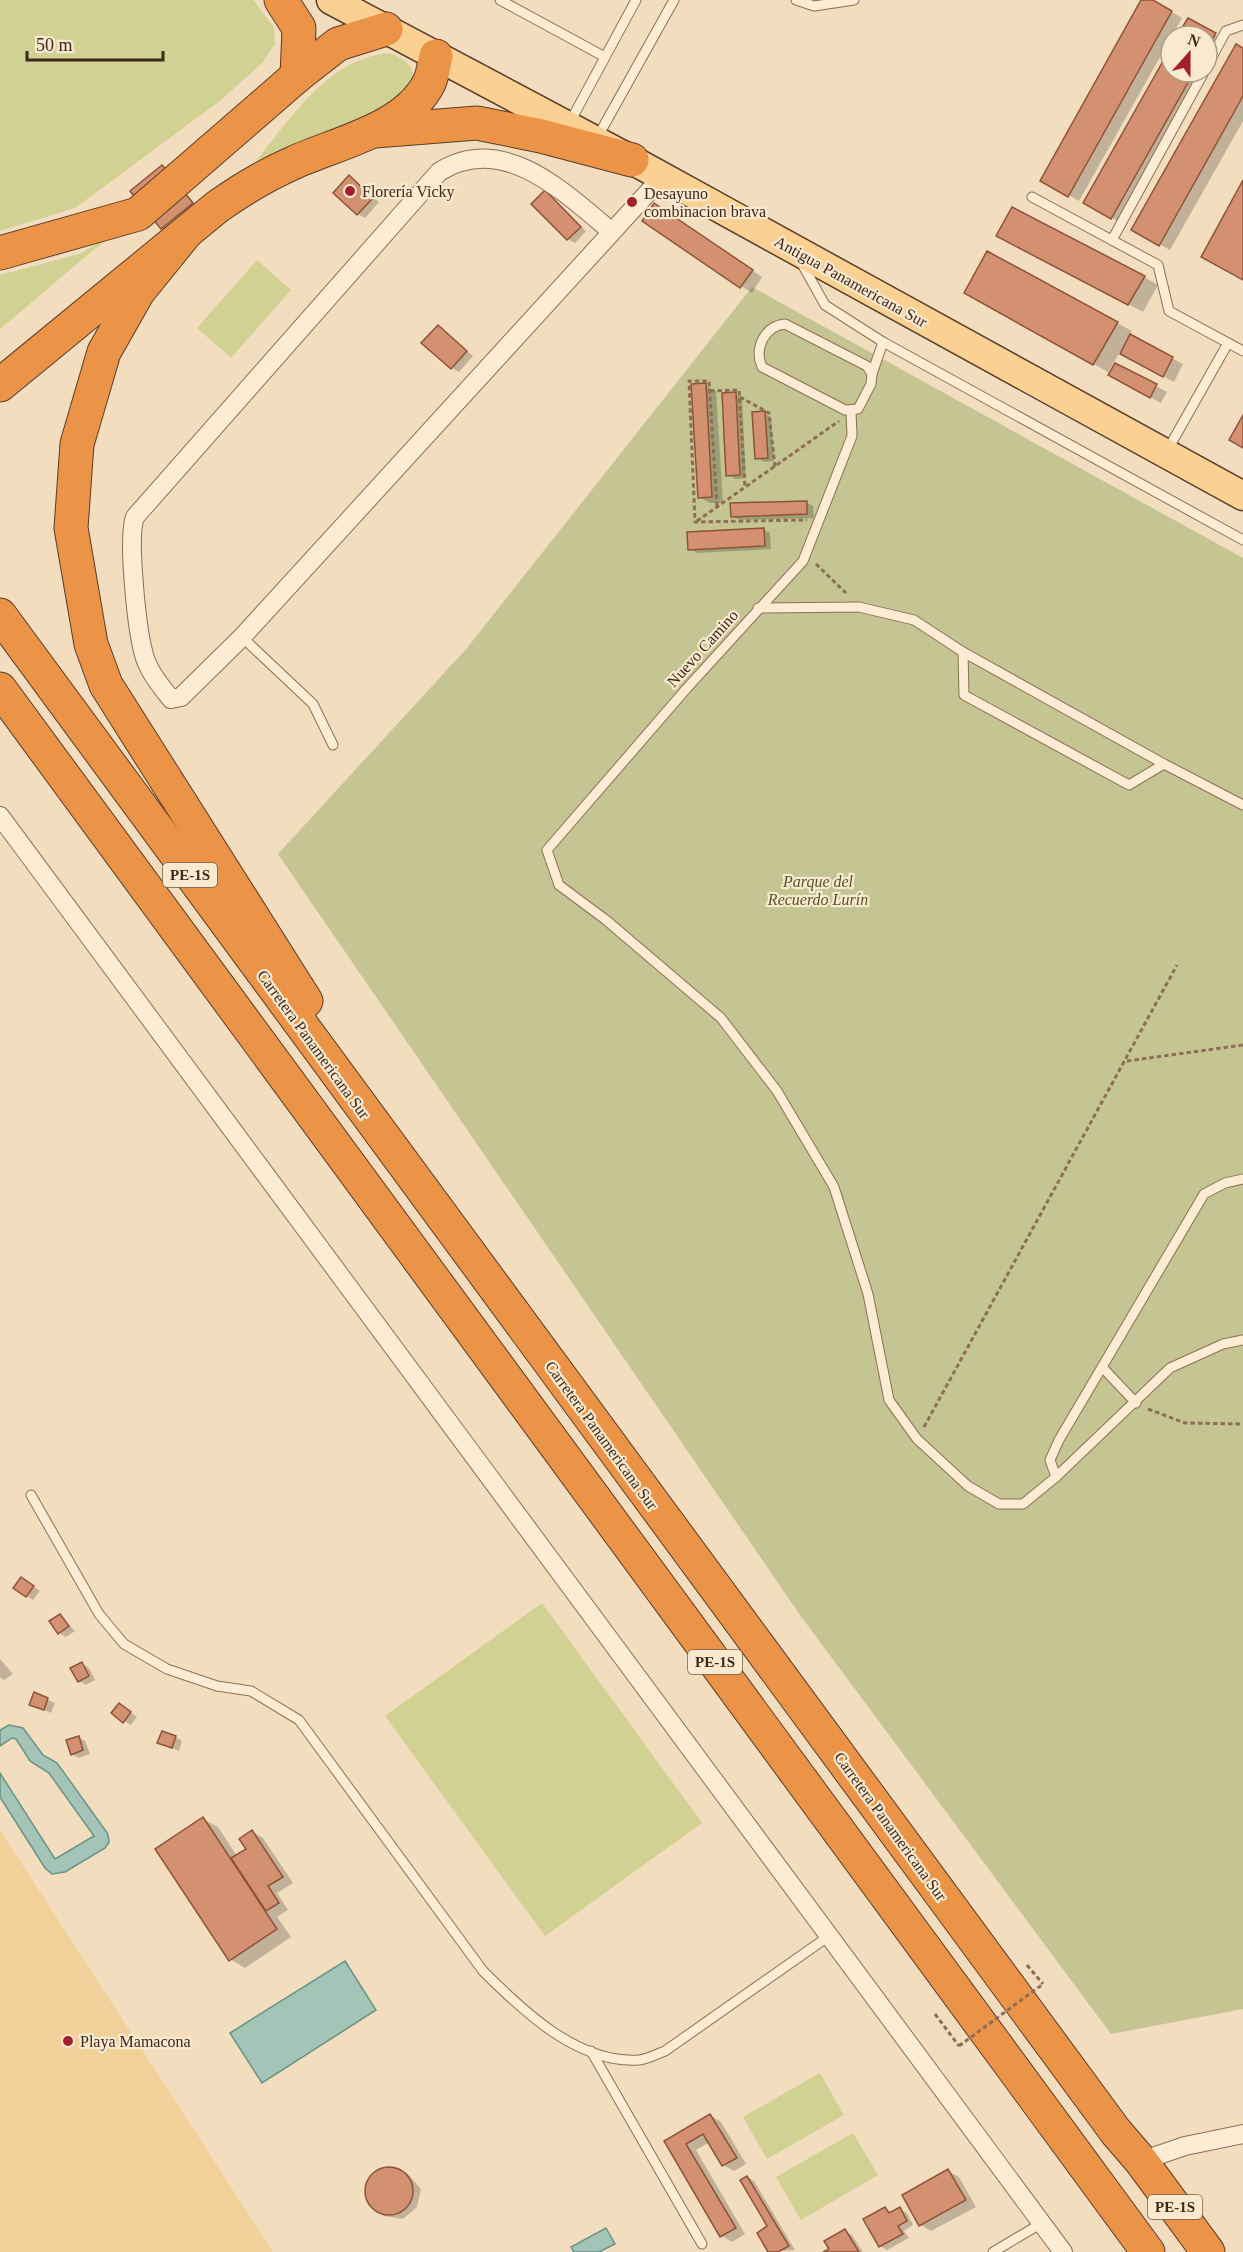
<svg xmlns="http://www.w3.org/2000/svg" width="1243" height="2252" viewBox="0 0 1243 2252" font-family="Georgia,serif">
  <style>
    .green { fill: #d0d192 }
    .sand { fill: #f1d199 }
    .cemetery { fill: #c4c592 }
    .water { fill: #a3c4b7; stroke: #699384; stroke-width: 1.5 }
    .shadow { fill: #0003 }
    .building { fill: #d49171; stroke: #8e5239; stroke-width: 1.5 }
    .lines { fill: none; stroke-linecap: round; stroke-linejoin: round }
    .service-casing { stroke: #8d6e55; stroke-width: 11 }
    .minor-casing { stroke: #8d6e55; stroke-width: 20 }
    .primary-casing { stroke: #5a3c2a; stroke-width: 31 }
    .motorway-casing { stroke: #5a3c2a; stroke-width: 35 }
    .path { stroke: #8d6e55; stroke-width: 3; stroke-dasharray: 4.5 3; stroke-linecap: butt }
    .service { stroke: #fcecd3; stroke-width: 9 }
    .minor { stroke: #fcecd3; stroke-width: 18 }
    .primary { stroke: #fad093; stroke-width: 28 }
    .motorway { stroke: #eb9346; stroke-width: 33 }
    .path-bridge { stroke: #8d6e55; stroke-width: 3; stroke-dasharray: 4.5 3; stroke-linecap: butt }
    .poi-dot { fill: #a21f2d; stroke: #f9e9cf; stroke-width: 2 }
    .labels { text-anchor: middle; stroke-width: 4.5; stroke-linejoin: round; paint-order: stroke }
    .shield { fill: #f9e9cf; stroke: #746251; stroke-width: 1.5 }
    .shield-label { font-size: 15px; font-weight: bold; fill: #3b281b }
    .poi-label { font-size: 16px; fill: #3b281b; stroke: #f9e9cf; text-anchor: start }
    .street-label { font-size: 16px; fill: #3b281b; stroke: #f9e9cf }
    .park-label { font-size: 16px; font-style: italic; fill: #505920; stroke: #f9e9cf }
  </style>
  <rect width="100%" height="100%" fill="#f2debf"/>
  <g class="green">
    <polygon points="0,0 253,0 274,27 275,44 262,63 221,100 75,208 0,231"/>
    <path d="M390,53C447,76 385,110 357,123C341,130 324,132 308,138C289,146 271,156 253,165C290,120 327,58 390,53Z"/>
    <polygon points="109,237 0,329 0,275 79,254"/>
    <polygon points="257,260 291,290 231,358 197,328"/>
    <polygon points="542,1603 702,1823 545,1936 385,1716"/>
    <polygon points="820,2073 844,2115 767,2159 743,2117"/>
    <polygon points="853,2133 878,2175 801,2220 776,2177"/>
  </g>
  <polygon class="sand" points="0,1830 273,2252 0,2252"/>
  <polygon class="cemetery" points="752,287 1243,558 1243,2009 1111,2034 800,1615 278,854 467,648"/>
  <g class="water">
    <polygon points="9,1725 23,1728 43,1755 57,1763 108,1834 109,1842 105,1848 65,1872 52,1874 45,1868 0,1797 0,1773 55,1859 94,1836 49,1773 30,1761 16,1739 12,1738 0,1746 0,1730"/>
    <polygon points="345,1961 376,2010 262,2083 230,2033"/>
    <polygon points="606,2228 615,2244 599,2252 574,2252 571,2247"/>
  </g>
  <g class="shadow">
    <polygon points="1143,0 1150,0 1182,18 1079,201 1042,180"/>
    <polygon points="1188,20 1225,41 1123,224 1085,203 1171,51 1171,72 1207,72 1207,36 1179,36"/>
    <polygon points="1243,50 1243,121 1170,250 1133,230"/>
    <polygon points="165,169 195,205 165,229 162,228"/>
    <polygon points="349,177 379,202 365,218 358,214"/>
    <polygon points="545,192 586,231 575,243 568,239"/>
    <polygon points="665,211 762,277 752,293 741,286"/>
    <polygon points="1013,243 1144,277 1158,285 1143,312"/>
    <polygon points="966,293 1117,323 1132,331 1129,335 1183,364 1174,382 1120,352 1108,372"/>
    <polygon points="438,327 473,356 459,372 452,368"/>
    <polygon points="1116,365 1167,392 1161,403 1110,375"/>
    <polygon points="705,385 716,391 723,503 710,503 699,497"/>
    <polygon points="735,394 742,398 746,478 735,479 728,475"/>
    <polygon points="764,413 771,417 774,461 764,462 757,458"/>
    <polygon points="806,502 813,506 814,518 739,520 732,516"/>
    <polygon points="763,529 770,533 771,549 697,553 690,549"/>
    <polygon points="29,1583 40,1591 33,1600 27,1596"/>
    <polygon points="60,1616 75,1631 66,1637 59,1633"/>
    <polygon points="0,1659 13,1674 4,1680 0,1677"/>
    <polygon points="82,1664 89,1668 95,1680 86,1685 79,1681"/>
    <polygon points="34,1694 55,1703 51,1713 31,1704"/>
    <polygon points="126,1709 137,1717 131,1725 124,1721"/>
    <polygon points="78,1737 85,1741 90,1754 79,1758 72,1754"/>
    <polygon points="176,1737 182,1741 179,1751 159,1742"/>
    <polygon points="203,1819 218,1827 237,1856 248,1849 253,1832 263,1838 293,1883 277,1893 288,1910 277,1917 291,1937 245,1968 230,1959"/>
    <polygon points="710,2115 721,2122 746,2164 734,2171 723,2165 710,2142 696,2150 745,2234 732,2242 722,2236 666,2142"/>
    <polygon points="383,2168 399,2169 407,2173 421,2189 417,2207 403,2219 384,2216 377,2212 365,2197 369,2182"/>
    <polygon points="948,2171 959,2177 976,2207 931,2231 921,2225 904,2196"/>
    <polygon points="747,2177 754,2181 795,2250 770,2252 770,2227"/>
    <polygon points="885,2209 893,2213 900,2209 907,2213 913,2225 904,2231 909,2238 887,2250 880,2246"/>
    <polygon points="845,2231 852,2235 863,2252 826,2252"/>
  </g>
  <g class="building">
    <polygon points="1141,0 1153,0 1172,11 1068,197 1040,181"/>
    <polygon points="1188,18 1216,33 1207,48 1207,36 1177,36"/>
    <polygon points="1236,44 1243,48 1243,96 1159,246 1131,230"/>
    <polygon points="1171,47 1171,72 1194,72 1111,219 1083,203"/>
    <polygon points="162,165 193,203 161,229 130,191"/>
    <polygon points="349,175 373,198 357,215 333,193"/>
    <polygon points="1243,180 1243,280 1201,257"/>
    <polygon points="545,190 581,227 567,240 531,204"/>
    <polygon points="654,203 753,270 740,288 642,221"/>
    <polygon points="1012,207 1145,276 1128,305 996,236"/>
    <polygon points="987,251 1118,322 1093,365 964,293"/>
    <polygon points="438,325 467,351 451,369 421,343"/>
    <polygon points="1130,334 1173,357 1163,377 1120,354"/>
    <polygon points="1115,363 1157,384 1150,398 1108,375"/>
    <polygon points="706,383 712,497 698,498 691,384"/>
    <polygon points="736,392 740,475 726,476 722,393"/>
    <polygon points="765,411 768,458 755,459 752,412"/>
    <polygon points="1243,415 1243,448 1229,440"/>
    <polygon points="807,501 807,514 731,517 730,503"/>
    <polygon points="764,528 765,546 688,550 687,532"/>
    <polygon points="21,1577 34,1586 26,1597 13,1588"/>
    <polygon points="60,1614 69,1626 58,1634 49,1621"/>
    <polygon points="82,1662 89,1676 78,1682 70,1668"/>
    <polygon points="34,1692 48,1698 44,1710 29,1705"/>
    <polygon points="119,1703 131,1712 123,1723 111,1713"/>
    <polygon points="162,1731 176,1736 172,1748 157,1743"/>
    <polygon points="79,1736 83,1750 71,1755 66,1740"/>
    <polygon points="203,1817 277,1929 229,1961 155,1849"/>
    <polygon points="252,1830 283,1877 268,1886 279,1903 266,1911 231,1858 246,1849 239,1839"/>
    <polygon points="710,2114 737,2158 722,2166 703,2134 686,2144 736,2228 720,2237 664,2141"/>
    <circle cx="389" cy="2191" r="24"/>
    <polygon points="948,2169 966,2200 919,2226 902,2195"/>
    <polygon points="747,2176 789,2246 778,2252 768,2252 757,2233 767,2226 740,2180"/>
    <polygon points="885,2207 889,2213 900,2207 907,2221 898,2226 903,2234 879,2247 863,2219"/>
    <polygon points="845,2229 859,2252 823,2252 829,2249 824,2241"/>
  </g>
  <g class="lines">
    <g class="service-casing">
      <g id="service">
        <polyline points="500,0 605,57"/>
        <polyline points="796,0 814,6 854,0"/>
        <polyline points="1207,66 1226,31 1243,25"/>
        <polyline points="570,122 636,0"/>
        <polyline points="597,138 674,0"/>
        <polyline points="1032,197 1158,265 1169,311 1243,351"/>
        <polyline points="1112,240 1204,72"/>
        <polyline points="801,262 825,305 883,342 1243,540"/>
        <path d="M785,324L867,366L872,374L871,384L858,409L845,410L762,367C754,349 764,326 785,324Z"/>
        <polyline points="872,374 883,342"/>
        <polyline points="851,412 852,436 803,561 687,688 547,850 559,885 606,920 721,1018 777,1091 834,1187 868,1294 889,1400 917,1439 968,1486 999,1504 1023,1504 1056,1477 1170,1368 1223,1344 1243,1340"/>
        <polyline points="1167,451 1228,343"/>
        <polyline points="758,608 859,607 914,620 963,652 1164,764 1243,805"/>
        <polyline points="242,637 313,704 333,745"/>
        <polyline points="963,652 964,695 1129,785 1164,764"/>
        <polyline points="1102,1367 1136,1403"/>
        <polyline points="1056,1477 1050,1460 1059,1440 1204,1194 1225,1183 1243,1179"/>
        <path d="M31,1495L99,1614L124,1644L167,1669L217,1686L251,1691L299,1720L483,1971C523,2011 578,2064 639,2060C648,2059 657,2054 665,2051L829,1936"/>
        <polyline points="591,2051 702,2244"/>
        <polyline points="993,2252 1042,2223"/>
      </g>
    </g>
    <g class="minor-casing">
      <g id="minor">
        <path d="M612,232C565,193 503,131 439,172L135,517C127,538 137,627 143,651C147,670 160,685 171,699L181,697L242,637L612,232L662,177"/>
        <polyline points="0,816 1063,2252"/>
        <polyline points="1141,2161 1185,2146 1243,2134"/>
      </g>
    </g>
    <g class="primary-casing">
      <polyline id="primary" points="331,0 632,160 1243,496"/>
    </g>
    <g class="motorway-casing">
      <g id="motorway">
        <polyline points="281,0 299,28 297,76"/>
        <polyline points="375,131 477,123 541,136 632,160"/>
        <polyline points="185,234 138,292 104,352 77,444 71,528 91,644 106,685 306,1001"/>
        <polyline points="0,253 138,214 297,76 338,44 386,29"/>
        <path d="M0,385L217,207C241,190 266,175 293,163C336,143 405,130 429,83C433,75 434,64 436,56"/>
        <polyline points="0,615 1116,2132 1141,2161 1208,2252"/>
        <polyline points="0,689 1148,2252"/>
      </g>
    </g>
    <g class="path">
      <polyline points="710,391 739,390 745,488"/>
      <polyline points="740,397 769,413 775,467"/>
      <polyline points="717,506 709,381 689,381 695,522 807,520"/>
      <polyline points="697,521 839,421"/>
      <polyline points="816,564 846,593"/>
      <polyline points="1127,1061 1243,1045"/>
      <polyline points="1148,1409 1185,1423 1243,1424"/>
      <polyline points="924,1427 1177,965"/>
      <polyline points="1027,1965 1043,1984"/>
      <polyline points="935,2014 959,2046"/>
    </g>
    <use href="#service" class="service"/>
    <use href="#minor" class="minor"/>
    <use href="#primary" class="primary"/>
    <use href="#motorway" class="motorway"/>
    <polyline class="path-bridge" points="959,2046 1043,1984"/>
  </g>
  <g class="poi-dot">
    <circle cx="350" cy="191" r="6"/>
    <circle cx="632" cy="202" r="6"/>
    <circle cx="68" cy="2041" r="6"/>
  </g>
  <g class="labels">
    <g class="shield">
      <rect x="163" y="863" width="54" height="24" rx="4.5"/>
      <rect x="688" y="1650" width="54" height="24" rx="4.5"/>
      <rect x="1148" y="2195" width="54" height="24" rx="4.5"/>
    </g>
    <g class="shield-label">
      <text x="190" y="880">PE-1S</text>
      <text x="715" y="1667">PE-1S</text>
      <text x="1175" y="2212">PE-1S</text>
    </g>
    <g class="poi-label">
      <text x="362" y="197">Florería Vicky</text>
      <text x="644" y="199">Desayuno<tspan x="644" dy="18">combinacion brava</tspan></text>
      <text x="80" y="2047">Playa Mamacona</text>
    </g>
    <g class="street-label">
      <text transform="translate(851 281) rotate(29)" y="6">Antigua Panamericana Sur</text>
      <text transform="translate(702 648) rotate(-48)" y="6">Nuevo Camino</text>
      <text transform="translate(314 1044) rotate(54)" y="6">Carretera Panamericana Sur</text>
      <text transform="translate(602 1435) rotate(54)" y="6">Carretera Panamericana Sur</text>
      <text transform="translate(891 1826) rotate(54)" y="6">Carretera Panamericana Sur</text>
    </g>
    <g class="park-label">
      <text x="818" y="887">Parque del<tspan x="818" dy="18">Recuerdo Lurín</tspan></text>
    </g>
  </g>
  <g transform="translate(1189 54) rotate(21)"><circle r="28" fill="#f9e9cf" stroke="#ad9c87" stroke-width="1.5"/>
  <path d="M0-4.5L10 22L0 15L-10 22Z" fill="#a21f2d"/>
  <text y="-9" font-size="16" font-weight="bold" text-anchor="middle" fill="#3b281b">N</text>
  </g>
  <path d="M27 51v9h136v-9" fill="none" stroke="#3b281b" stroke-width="3"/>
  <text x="36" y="51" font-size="18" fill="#3b281b" stroke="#f9e9cf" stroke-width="4.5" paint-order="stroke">50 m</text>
</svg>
